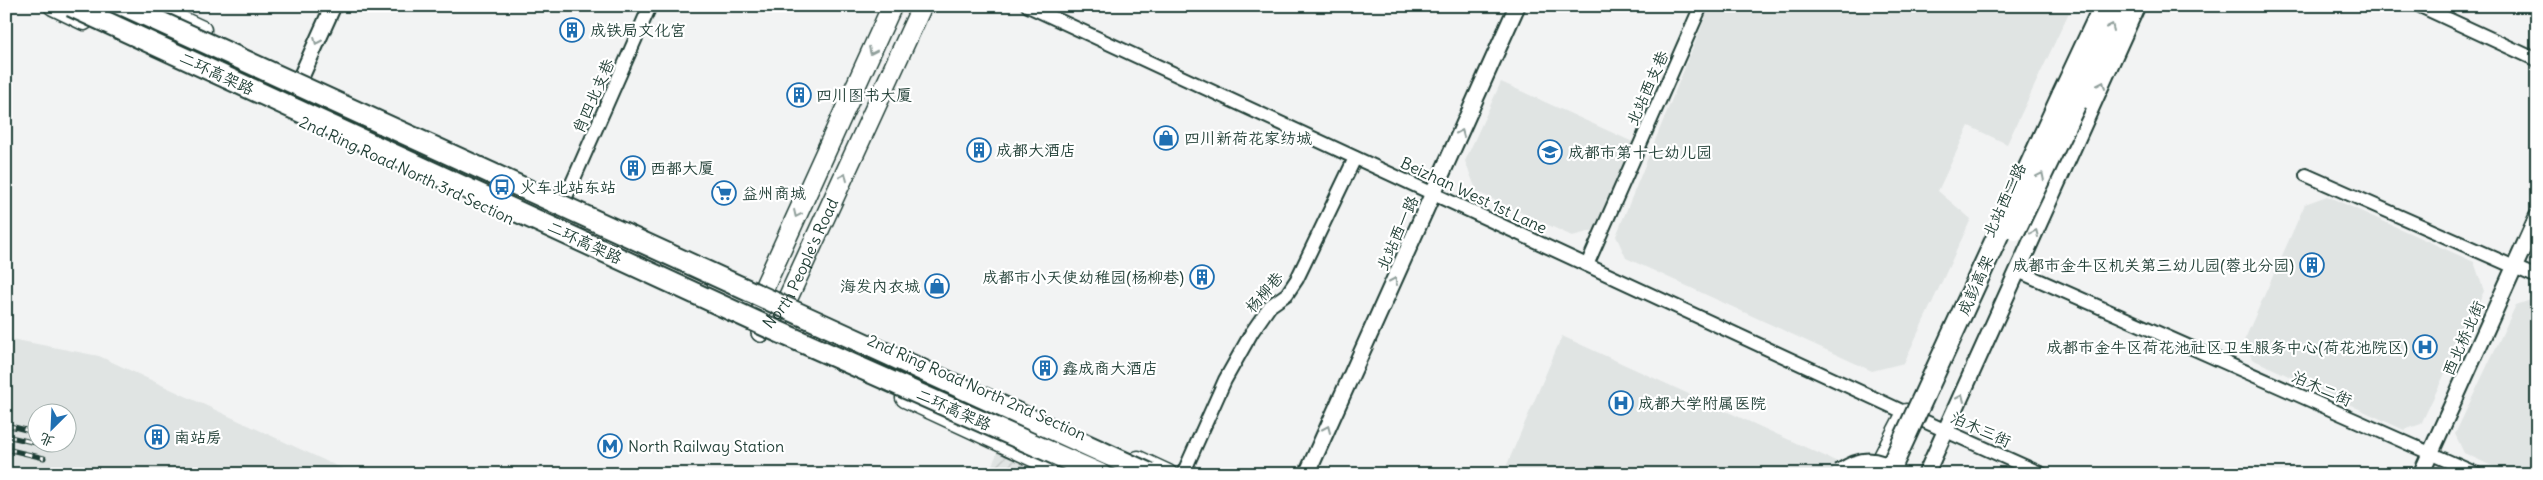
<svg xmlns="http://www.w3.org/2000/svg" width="2543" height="480" viewBox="0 0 2543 480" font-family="Delius,'LXGW WenKai TC',sans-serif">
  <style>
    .built { fill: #e0e4e3; fill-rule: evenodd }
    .industrial { fill: url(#industrial-furrows) }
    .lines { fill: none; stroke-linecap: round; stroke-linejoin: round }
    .minor-casing { stroke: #1f3d34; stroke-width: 16 }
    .tertiary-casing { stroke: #1f3d34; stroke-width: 19 }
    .secondary-casing { stroke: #1f3d34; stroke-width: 21 }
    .primary-casing { stroke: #1f3d34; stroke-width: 22 }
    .trunk-casing { stroke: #1f3d34; stroke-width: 24 }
    .minor { stroke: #fff; stroke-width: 12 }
    .tertiary { stroke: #fff; stroke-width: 15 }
    .secondary { stroke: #fff; stroke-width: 18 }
    .primary { stroke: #fff; stroke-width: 19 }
    .trunk { stroke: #fff; stroke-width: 20 }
    .rail-casing { stroke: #1f3d34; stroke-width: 5 }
    .rail { stroke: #fff; stroke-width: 3; stroke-dasharray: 9; stroke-linecap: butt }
    .trunk-bridge-casing { stroke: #1f3d34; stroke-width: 24; stroke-linecap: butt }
    .trunk-bridge { stroke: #fff; stroke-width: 20 }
    .oneway { stroke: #8f9e9a }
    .labels { text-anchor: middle; stroke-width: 4.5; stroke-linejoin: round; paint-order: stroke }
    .poi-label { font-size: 16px; fill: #1f3d34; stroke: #fff; text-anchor: start }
    .street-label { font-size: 16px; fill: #1f3d34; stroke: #fff }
  </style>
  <defs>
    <pattern id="industrial-furrows" width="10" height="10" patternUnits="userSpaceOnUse" patternTransform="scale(1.25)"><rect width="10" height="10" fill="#e0e4e3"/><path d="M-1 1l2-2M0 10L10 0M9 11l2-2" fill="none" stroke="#c0c4c3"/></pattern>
  </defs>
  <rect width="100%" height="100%" fill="#f2f3f3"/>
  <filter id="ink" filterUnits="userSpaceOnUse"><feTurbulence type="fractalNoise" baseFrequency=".02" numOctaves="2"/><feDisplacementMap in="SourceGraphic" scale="10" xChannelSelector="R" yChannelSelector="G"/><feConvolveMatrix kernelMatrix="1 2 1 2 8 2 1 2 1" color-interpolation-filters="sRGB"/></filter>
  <g filter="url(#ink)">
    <g class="built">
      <polygon points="1710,6 2072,6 2007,144 1969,126 1962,140 1938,191 1971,219 1904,363 1872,371 1626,258 1616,236"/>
      <polygon points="1501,82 1635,143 1596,230 1572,236 1477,192 1465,161"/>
      <polygon points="2327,196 2474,262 2484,291 2421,424 2404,430 2252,359 2244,341 2305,204"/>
      <polygon points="2537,298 2537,474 2509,474 2464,453 2455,434 2516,305"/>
      <polygon points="1562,336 1855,470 1853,474 1503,474"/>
      <path d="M6,338L99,356L354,474H6ZM38,412H68V442H38Z"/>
    </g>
    <polygon class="industrial" points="1000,447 1059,474 988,474"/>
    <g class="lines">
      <g class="minor-casing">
        <g id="minor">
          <polyline points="1028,6 1906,413 2042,474"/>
          <polyline points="2420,6 2537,60"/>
          <polyline points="2306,175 2537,277"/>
          <polyline points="565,199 650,6"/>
          <polyline points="1587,265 1701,6"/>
          <polyline points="2018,271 2477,474"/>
          <polyline points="1183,474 1225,380 1252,332 1270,306 1287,294 1297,279 1355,158"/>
        </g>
      </g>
      <g class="tertiary-casing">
        <g id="tertiary">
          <polyline points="301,77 333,6"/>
          <polyline points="1307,474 1517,6"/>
          <polyline points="1926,474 2137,6"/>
          <polyline points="2421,474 2537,217"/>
        </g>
      </g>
      <g class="secondary-casing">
        <g id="secondary">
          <polyline points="53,6 84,21"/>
          <polyline points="150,6 202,30"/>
          <polyline points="905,398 1069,474"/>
          <polyline points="1138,460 1168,474"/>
          <polyline points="1874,474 1906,413"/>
        </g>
      </g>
      <g class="primary-casing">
        <g id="primary">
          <path id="s1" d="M761,332L787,300L922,6"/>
          <polyline points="761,332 763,290 892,6"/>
        </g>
      </g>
      <g class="trunk-casing">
        <g id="trunk">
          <polyline points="2062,96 2104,6"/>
          <polyline points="2076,103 2120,6"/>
        </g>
      </g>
      <use href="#minor" class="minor"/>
      <use href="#tertiary" class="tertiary"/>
      <use href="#secondary" class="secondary"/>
      <use href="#primary" class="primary"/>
      <use href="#trunk" class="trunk"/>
      <g class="rail-casing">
        <g id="rail">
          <polyline points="6,425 38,433"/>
          <polyline points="6,436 49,446"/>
          <polyline points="6,449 44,458"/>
        </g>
      </g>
      <use href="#rail" class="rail"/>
      <g class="trunk-bridge-casing">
        <g id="trunk-bridge">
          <polyline points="71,6 770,328 1100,474"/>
          <polyline points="125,6 1150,474"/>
          <polyline points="2015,230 2076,103"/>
          <path d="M1841,474C1862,460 1875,460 1897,474"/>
          <polyline points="1888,474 2062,96"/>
        </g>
      </g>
      <use href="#trunk-bridge" class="trunk-bridge"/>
    </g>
    <defs><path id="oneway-chevron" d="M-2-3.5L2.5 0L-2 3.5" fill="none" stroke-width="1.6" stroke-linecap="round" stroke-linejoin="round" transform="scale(1.25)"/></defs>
    <g class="oneway">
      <use href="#oneway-chevron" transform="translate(2111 27) rotate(-66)"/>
      <use href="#oneway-chevron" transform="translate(317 41) rotate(114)"/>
      <use href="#oneway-chevron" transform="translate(872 51) rotate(115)"/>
      <use href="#oneway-chevron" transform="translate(2102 85) rotate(-66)"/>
      <use href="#oneway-chevron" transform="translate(1461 133) rotate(-66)"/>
      <use href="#oneway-chevron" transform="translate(2041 176) rotate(-64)"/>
      <use href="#oneway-chevron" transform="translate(844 177) rotate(-65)"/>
      <use href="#oneway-chevron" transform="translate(797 214) rotate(115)"/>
      <use href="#oneway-chevron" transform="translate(2035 233) rotate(-66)"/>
      <use href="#oneway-chevron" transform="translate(1394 281) rotate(-66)"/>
      <use href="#oneway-chevron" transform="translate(1961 398) rotate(-66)"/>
      <use href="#oneway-chevron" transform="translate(1327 429) rotate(-66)"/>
    </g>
  </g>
  <defs>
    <g id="building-ring" transform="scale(1.25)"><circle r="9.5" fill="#fff" stroke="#1f6fb2" stroke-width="1.5"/><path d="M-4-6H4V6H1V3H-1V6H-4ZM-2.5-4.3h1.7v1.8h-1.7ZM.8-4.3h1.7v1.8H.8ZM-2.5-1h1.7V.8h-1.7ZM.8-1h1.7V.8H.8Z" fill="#1f6fb2"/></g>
    <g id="shop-ring" transform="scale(1.25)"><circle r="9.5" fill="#fff" stroke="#1f6fb2" stroke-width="1.5"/><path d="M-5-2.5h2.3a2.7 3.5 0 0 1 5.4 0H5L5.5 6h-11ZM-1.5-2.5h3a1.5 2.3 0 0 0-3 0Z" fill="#1f6fb2"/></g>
    <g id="school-ring" transform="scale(1.25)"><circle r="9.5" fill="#fff" stroke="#1f6fb2" stroke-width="1.5"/><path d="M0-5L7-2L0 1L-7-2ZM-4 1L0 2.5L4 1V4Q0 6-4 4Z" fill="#1f6fb2"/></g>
    <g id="bus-ring" transform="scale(1.25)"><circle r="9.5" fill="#fff" stroke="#1f6fb2" stroke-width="1.5"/><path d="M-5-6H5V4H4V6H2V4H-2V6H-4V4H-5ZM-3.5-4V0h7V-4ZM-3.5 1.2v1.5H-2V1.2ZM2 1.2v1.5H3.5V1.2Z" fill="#1f6fb2"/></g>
    <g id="supermarket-ring" transform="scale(1.25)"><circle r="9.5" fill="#fff" stroke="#1f6fb2" stroke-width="1.5"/><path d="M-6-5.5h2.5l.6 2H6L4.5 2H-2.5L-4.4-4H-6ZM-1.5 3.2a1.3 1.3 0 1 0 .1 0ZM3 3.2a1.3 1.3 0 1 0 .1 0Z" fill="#1f6fb2"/></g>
    <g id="hospital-ring" transform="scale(1.25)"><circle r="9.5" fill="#fff" stroke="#1f6fb2" stroke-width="1.5"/><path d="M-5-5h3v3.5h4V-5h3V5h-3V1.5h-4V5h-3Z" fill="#1f6fb2"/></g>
    <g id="metro-ring" transform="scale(1.25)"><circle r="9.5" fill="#fff" stroke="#1f6fb2" stroke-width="1.5"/><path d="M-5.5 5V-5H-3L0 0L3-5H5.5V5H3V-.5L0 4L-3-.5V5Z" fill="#1f6fb2"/></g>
  </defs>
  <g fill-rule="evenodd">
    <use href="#building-ring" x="572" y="30"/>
    <use href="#building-ring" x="799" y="95"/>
    <use href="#shop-ring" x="1166" y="138"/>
    <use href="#building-ring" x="979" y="150"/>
    <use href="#school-ring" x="1550" y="152"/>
    <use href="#building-ring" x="633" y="168"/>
    <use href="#bus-ring" x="502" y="187"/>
    <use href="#supermarket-ring" x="724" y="193"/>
    <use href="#building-ring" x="2312" y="265"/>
    <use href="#building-ring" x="1202" y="277"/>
    <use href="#shop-ring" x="937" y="286"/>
    <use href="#hospital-ring" x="2425" y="347"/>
    <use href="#building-ring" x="1045" y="368"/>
    <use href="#hospital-ring" x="1621" y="403"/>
    <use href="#building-ring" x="157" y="437"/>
    <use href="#metro-ring" x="610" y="446"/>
  </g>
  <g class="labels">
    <g class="poi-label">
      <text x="590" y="36">成铁局文化宫</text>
      <text x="816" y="101">四川图书大厦</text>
      <text x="1184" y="144">四川新荷花家纺城</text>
      <text x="996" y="156">成都大酒店</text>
      <text x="1568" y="158">成都市第十七幼儿园</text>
      <text x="650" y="174">西都大厦</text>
      <text x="520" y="193">火车北站东站</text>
      <text x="742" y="199">益州商城</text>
      <text x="2294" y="271" text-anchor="end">成都市金牛区机关第三幼儿园(蓉北分园)</text>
      <text x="1184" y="283" text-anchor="end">成都市小天使幼稚园(杨柳巷)</text>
      <text x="920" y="292" text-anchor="end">海发内衣城</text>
      <text x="2408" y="353" text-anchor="end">成都市金牛区荷花池社区卫生服务中心(荷花池院区)</text>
      <text x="1062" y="374">鑫成商大酒店</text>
      <text x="1638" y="409">成都大学附属医院</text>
      <text x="174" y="443">南站房</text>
      <text x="628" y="452">North Railway Station</text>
    </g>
    <g class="street-label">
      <text transform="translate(217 73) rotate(25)" y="6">二环高架路</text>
      <text transform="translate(1647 88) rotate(-66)" y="6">北站西支巷</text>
      <text transform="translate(593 96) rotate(-66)" y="6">肖四北支巷</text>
      <text transform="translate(407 170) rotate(25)" y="6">2nd Ring Road North 3rd Section</text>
      <text transform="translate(1474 195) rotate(25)" y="6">Beizhan West 1st Lane</text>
      <text transform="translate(2004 200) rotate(-65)" y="6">北站西二路</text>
      <text transform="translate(1397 233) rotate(-66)" y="6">北站西一路</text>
      <text transform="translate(585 242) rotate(25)" y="6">二环高架路</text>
      <text dy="6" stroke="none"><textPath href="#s1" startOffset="80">North People's Road</textPath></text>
      <text transform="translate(1975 285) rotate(-66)" y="6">成彭高架</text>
      <text transform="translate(1264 292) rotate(-49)" y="6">杨柳巷</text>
      <text transform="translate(2463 338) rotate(-66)" y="6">西北桥北街</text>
      <text transform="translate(977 387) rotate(24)" y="6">2nd Ring Road North 2nd Section</text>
      <text transform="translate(2322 388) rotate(24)" y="6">泊木二街</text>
      <text transform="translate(954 409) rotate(24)" y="6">二环高架路</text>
      <text transform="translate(1981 429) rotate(24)" y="6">泊木三街</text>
    </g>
  </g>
  <rect width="2543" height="480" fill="none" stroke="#fff" stroke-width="25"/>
  <rect x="12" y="12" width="2518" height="455" fill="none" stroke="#1f3d34" stroke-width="2" filter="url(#ink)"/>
  <g transform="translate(52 428) rotate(204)"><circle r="24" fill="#ffffff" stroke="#a5b1ae"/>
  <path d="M0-4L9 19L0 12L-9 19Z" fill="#1f6fb2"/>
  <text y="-8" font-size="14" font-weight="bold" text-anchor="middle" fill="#1f3d34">北</text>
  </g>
</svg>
